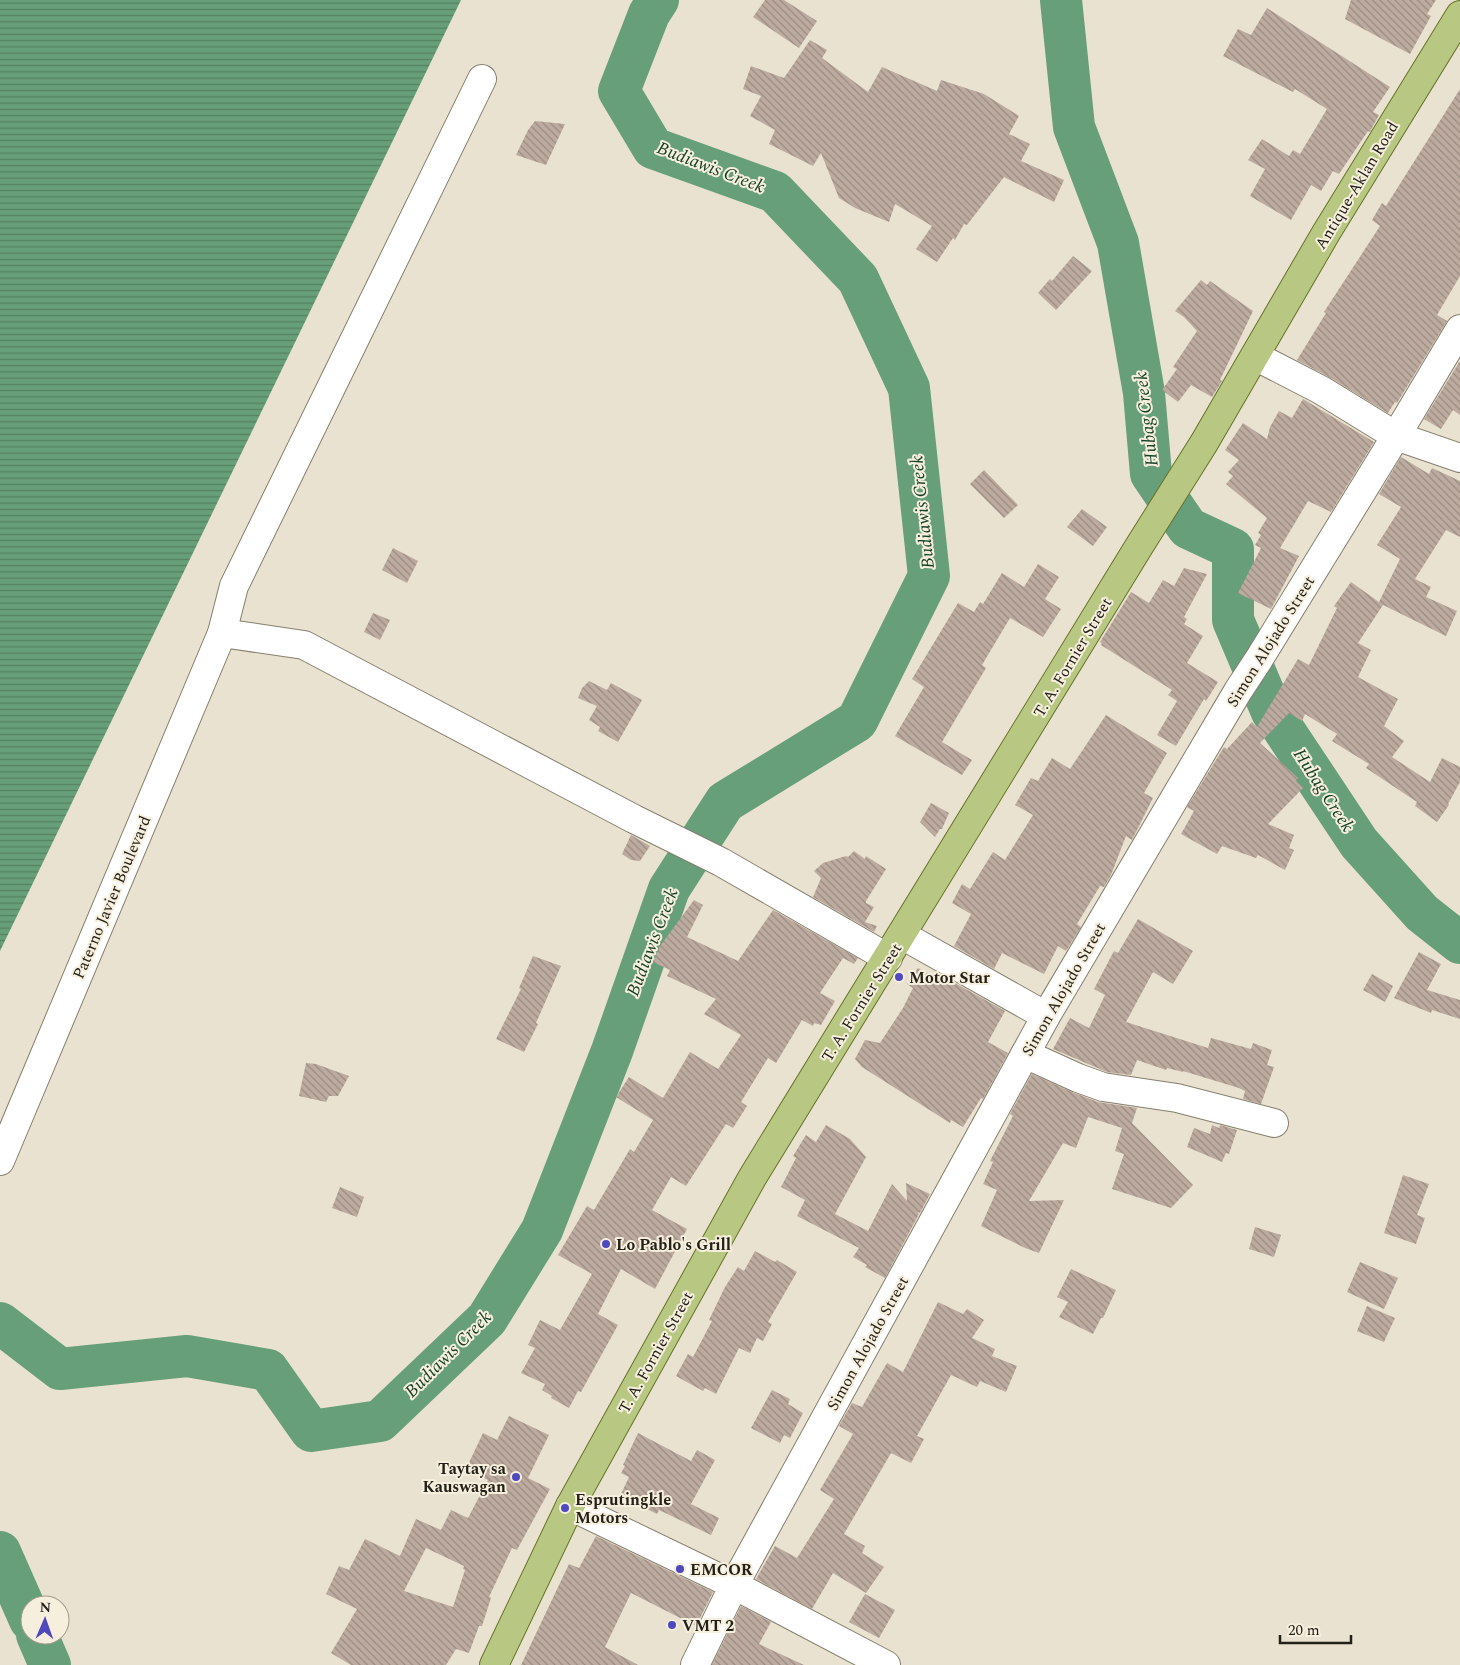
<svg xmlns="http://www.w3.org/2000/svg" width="1460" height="1665" viewBox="0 0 1460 1665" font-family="Spectral,serif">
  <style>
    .water { fill: url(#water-rules) }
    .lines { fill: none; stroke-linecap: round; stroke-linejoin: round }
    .river { stroke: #669f79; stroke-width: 42 }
    .building { fill: url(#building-back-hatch); fill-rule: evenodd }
    .minor-casing { stroke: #867f6e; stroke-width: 30 }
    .major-casing { stroke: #657427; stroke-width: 30 }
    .minor { stroke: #fff; stroke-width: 28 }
    .major { stroke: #b8c782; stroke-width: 28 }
    .poi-dot { fill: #4f48bf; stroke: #f7efdd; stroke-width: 2 }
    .labels { text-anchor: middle; stroke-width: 4; stroke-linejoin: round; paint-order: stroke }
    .street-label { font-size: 16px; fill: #222019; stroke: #f7efdd }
    .poi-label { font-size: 16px; font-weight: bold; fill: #222019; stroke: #f7efdd; text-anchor: start }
    .water-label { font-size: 18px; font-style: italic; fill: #144026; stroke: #f7efdd }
  </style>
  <defs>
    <pattern id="water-rules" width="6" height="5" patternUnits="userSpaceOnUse" patternTransform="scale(1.25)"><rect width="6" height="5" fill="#669f79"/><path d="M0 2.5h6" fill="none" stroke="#548162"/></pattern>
    <pattern id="building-back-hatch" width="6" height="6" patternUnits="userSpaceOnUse" patternTransform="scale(1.25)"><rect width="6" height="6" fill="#bdaba0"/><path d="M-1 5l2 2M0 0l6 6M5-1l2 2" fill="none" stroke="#998b82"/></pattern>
  </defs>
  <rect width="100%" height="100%" fill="#eae2d0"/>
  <polygon class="water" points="0,0 461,0 0,951"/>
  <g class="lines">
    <g class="river">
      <polyline points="1061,0 1074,127 1118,243 1144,393 1151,474 1188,528 1233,549 1233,620 1272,712 1359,843 1422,913 1460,943"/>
      <polyline points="0,1323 60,1369 187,1356 268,1370 311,1431 380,1421 487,1319 542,1230 612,1051 669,889 725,802 857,721 929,576 909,388 858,279 775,192 653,148 619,91 649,14 658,0"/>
      <polyline points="0,1552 30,1620"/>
      <polyline points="37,1635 50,1665"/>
    </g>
  </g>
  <g class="building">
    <polygon points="765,0 784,0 817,21 799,48 753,17"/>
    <polygon points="1351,0 1436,0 1427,14 1431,16 1410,54 1345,19"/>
    <polygon points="1267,8 1390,87 1373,112 1379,115 1373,126 1370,132 1368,131 1339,174 1333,171 1321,191 1311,185 1291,220 1250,196 1265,169 1248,160 1262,139 1289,156 1293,150 1300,154 1327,109 1295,89 1293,92 1223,56 1238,29 1251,35"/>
    <polygon points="810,40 827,50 822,58 868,92 882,67 937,91 941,80 984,94 1019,116 1009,134 1030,144 1021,161 1064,180 1054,202 1004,177 967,225 964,224 955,240 953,238 937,262 916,249 932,226 895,204 889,222 855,208 839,198 821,153 813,166 769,144 775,130 750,116 761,96 743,89 751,66 784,78"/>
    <polygon points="1460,89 1460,276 1437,315 1447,321 1397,403 1395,402 1388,413 1329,377 1297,360 1326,313 1324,312 1380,226 1372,220 1382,203 1386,206"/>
    <polygon points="535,121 565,124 546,165 516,155 528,130"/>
    <polygon points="1073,256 1092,271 1056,310 1038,293 1050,279 1052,281"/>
    <polygon points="1201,280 1207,285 1210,281 1253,311 1220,380 1222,381 1212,397 1191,385 1178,402 1162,390 1177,369 1173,367 1197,331 1184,317 1175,311"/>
    <polygon points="1460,361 1460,415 1453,410 1441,429 1424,419"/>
    <polygon points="1303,399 1374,442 1331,512 1308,501 1280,548 1299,556 1271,609 1238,593 1261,548 1255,545 1261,535 1258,533 1267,518 1226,484 1233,476 1228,472 1239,460 1225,450 1243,423 1267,439 1270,427 1279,411 1292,418"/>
    <polygon points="1401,457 1429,474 1432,468 1460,481 1460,537 1446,530 1415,579 1431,587 1426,597 1457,611 1446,636 1383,605 1358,643 1371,650 1358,677 1398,699 1384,726 1404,741 1392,757 1430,782 1442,758 1460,767 1460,782 1448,804 1449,805 1437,822 1415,806 1417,802 1366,768 1369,764 1332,741 1337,734 1305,714 1302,721 1289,713 1260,743 1298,778 1296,781 1303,788 1268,824 1294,835 1289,848 1294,850 1285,870 1258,855 1256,858 1222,846 1217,854 1181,834 1194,811 1187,807 1224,747 1227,749 1252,722 1257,727 1298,659 1309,665 1337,608 1334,606 1351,582 1379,602 1400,559 1377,545 1401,507 1379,494"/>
    <polygon points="984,470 1018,505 1004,518 970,484"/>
    <polygon points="1082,509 1107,527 1093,546 1067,527"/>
    <polygon points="393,548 418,561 407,583 382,570"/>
    <polygon points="1038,564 1059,577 1045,599 1061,609 1043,637 1010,618 982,665 986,668 942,742 972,760 962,775 895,736 924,687 912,679 958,603 974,612 980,602 983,604 1002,573 1024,587"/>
    <polygon points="1184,568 1207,574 1184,617 1187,619 1184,624 1203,636 1187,663 1218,682 1206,701 1204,699 1176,746 1157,735 1177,701 1168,695 1172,690 1101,645 1102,643 1100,642 1131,592 1149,603 1163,580 1174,586"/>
    <polygon points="373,613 390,620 380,640 364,632"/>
    <polygon points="589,681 607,690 611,683 642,700 618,742 598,731 600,727 589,720 597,706 578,698 582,688"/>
    <polygon points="1106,715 1167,753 1144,793 1153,798 1132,840 1126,836 1111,875 1104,887 1100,886 1077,924 1081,927 1066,951 1058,946 1044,974 1002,953 994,969 954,946 971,914 952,903 962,884 970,889 993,852 1005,860 1033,815 1015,805 1031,778 1038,781 1052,758 1070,769"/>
    <polygon points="931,803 949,813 942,829 940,829 935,837 920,822"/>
    <polygon points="631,835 650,846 640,861 631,860 622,854"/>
    <polygon points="854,851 865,859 866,856 886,869 866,901 866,903 874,907 865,922 877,926 874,932 813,897 821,878 814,871 823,863 846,856 848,857"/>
    <polygon points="694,900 703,905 687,937 738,961 773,910 858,958 854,964 843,958 820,993 835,1001 821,1025 814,1023 813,1026 802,1020 776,1063 768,1058 741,1102 747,1106 733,1128 726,1124 686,1186 671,1177 652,1210 687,1229 655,1289 621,1269 598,1314 618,1325 581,1392 578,1391 569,1408 551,1398 552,1396 542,1390 545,1384 521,1373 535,1348 528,1345 540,1320 560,1330 592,1274 558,1255 587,1206 594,1210 630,1149 634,1152 653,1120 616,1097 629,1077 663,1098 690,1052 718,1069 741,1035 704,1014 716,999 667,976 670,970 653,962 660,946"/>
    <polygon points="1138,919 1193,951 1173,984 1153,972 1126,1022 1208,1048 1211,1038 1251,1049 1253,1043 1272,1050 1267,1065 1274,1067 1261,1104 1243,1099 1245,1091 1239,1088 1183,1071 1183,1072 1167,1068 1166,1070 1137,1060 1131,1075 1107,1072 1053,1049 1070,1018 1089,1028 1105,995 1094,989 1114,951 1118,953"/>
    <polygon points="1419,952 1441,964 1427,990 1460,1000 1460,1019 1432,1010 1431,1013 1394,998"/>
    <polygon points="533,956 561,966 536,1023 538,1024 524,1052 496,1039 521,989 519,988"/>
    <polygon points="918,968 937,979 939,974 1005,1011 988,1042 1008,1053 983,1099 981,1098 963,1127 951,1120 950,1123 862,1067 855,1059 865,1040 880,1043 903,1008 913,988 907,984"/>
    <polygon points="1372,974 1393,986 1385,1002 1363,990"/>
    <polygon points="306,1063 316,1064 349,1076 338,1096 329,1096 326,1102 299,1096"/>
    <polygon points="1032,1074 1072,1092 1098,1102 1137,1108 1132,1123 1193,1185 1171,1208 1112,1189 1124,1154 1115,1151 1122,1128 1088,1117 1076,1148 1063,1143 1029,1201 1064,1200 1039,1253 1025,1248 981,1226 997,1190 983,1184 993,1162 990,1161 1013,1116 1010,1114"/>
    <polygon points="826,1125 850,1139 866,1157 835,1214 868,1231 892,1184 907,1201 906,1183 930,1194 920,1213 917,1212 919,1214 885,1278 865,1267 867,1265 853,1257 859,1248 797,1216 805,1200 781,1187 796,1158 793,1156 806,1135 816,1142"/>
    <polygon points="1212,1125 1219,1128 1220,1125 1237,1130 1229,1154 1226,1153 1222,1162 1187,1147 1194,1128 1210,1134"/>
    <polygon points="1403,1175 1429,1184 1417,1215 1425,1218 1416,1244 1384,1233"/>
    <polygon points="340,1187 364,1197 357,1217 332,1208"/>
    <polygon points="1255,1227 1281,1235 1274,1257 1249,1249"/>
    <polygon points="755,1251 775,1262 777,1260 797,1272 768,1322 772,1324 763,1341 757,1338 750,1353 739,1348 716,1394 705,1388 703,1391 676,1376 688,1354 693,1357 712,1321 709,1320 725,1287 738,1267 744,1271"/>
    <polygon points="1360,1262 1398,1278 1384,1309 1347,1292"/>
    <polygon points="1071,1269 1116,1290 1103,1318 1101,1318 1093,1334 1059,1317 1068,1302 1057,1297"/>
    <polygon points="938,1302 963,1314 967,1309 984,1320 972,1338 995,1349 992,1356 1017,1366 1006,1392 980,1381 977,1387 951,1375 917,1436 924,1439 911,1463 891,1453 844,1534 865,1546 862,1553 884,1567 866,1593 833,1573 812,1609 756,1579 775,1546 797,1558 834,1499 820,1490 853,1434 839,1426 852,1403 862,1407 887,1363 903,1372"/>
    <polygon points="1367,1306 1395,1318 1384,1342 1357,1331"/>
    <polygon points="772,1390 790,1399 788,1404 803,1413 790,1438 784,1435 780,1443 751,1428"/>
    <path d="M509,1416L549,1435L528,1478L550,1489L517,1550L512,1548L489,1597L491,1598L482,1626H479L469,1653L456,1649L446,1665H351L331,1653L357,1609L326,1594L339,1566L349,1570L365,1539L400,1556L416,1519L441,1530L451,1510L468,1518L488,1480L466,1469L483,1433L497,1440ZM426,1548L464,1566L463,1569L465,1570L453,1607L404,1591Z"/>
    <polygon points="638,1433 691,1461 697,1450 715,1460 691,1504 719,1518 711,1535 659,1510 657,1514 620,1496 629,1477 621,1473 625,1466 623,1465"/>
    <polygon points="596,1536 713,1592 696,1626 631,1593 605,1647 638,1665 521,1665 569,1564 579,1568"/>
    <polygon points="865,1594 895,1610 879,1638 849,1622"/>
    <polygon points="741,1606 771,1622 759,1644 804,1665 712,1665"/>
  </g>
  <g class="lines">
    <g class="minor-casing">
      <g id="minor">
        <polyline points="1255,356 1321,390 1396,436 1460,458"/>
        <polyline points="222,633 304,645 634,819 721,862 888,958"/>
        <polyline points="902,935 1046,1016"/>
        <polyline points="1025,1054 1078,1078 1103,1087 1177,1098 1274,1123"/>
        <polyline points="0,1161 222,633 234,586 482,79"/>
        <polyline points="570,1506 734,1585 886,1665"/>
        <polyline points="695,1665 734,1585 1046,1016 1238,691 1259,659 1396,436 1460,329"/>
      </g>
    </g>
    <g class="major-casing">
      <polyline id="major" points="494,1665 570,1506 752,1178 1138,548 1204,443 1326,233 1460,15"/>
    </g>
    <use href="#minor" class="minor"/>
    <use href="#major" class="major"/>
  </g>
  <g class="poi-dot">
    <circle cx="899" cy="977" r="5"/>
    <circle cx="606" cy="1244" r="5"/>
    <circle cx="516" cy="1477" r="5"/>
    <circle cx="565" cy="1508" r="5"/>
    <circle cx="680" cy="1569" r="5"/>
    <circle cx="672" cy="1625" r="5"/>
  </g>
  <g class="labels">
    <g class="street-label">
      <text transform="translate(1356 185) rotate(-59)" y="6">Antique-Aklan Road</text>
      <text transform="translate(1270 641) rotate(-58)" y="6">Simon Alojado Street</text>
      <text transform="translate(1072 657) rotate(-59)" y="6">T. A. Fornier Street</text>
      <text transform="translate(111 897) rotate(-67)" y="6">Paterno Javier Boulevard</text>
      <text transform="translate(1063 989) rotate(-60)" y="6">Simon Alojado Street</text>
      <text transform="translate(861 1002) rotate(-58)" y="6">T. A. Fornier Street</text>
      <text transform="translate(867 1343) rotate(-61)" y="6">Simon Alojado Street</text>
      <text transform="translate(655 1352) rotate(-61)" y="6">T. A. Fornier Street</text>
    </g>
    <g class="poi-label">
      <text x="909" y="983">Motor Star</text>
      <text x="616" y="1250">Lo Pablo's Grill</text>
      <text x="506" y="1474" text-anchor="end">Taytay sa<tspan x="506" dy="18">Kauswagan</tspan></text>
      <text x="575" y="1505">Esprutingkle<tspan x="575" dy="18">Motors</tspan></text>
      <text x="690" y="1575">EMCOR</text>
      <text x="682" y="1631">VMT 2</text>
    </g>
    <g class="water-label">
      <text transform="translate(711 167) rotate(21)" y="6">Budiawis Creek</text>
      <text transform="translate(1146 419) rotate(-97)" y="6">Hubag Creek</text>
      <text transform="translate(922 512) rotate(-96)" y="6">Budiawis Creek</text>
      <text transform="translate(1324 790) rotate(57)" y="6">Hubag Creek</text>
      <text transform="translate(652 942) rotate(-69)" y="6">Budiawis Creek</text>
      <text transform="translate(448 1354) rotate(-45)" y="6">Budiawis Creek</text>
    </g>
  </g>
  <g transform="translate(45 1620) rotate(2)"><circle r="24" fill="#f7efdd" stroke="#a29c8f"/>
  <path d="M0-4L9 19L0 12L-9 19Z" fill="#4f48bf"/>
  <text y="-8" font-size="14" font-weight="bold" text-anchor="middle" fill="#222019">N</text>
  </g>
  <path d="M1280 1635v8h71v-8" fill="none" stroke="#222019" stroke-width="2.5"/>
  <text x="1288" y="1635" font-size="15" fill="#222019" stroke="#f7efdd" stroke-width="4" paint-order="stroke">20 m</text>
</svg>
